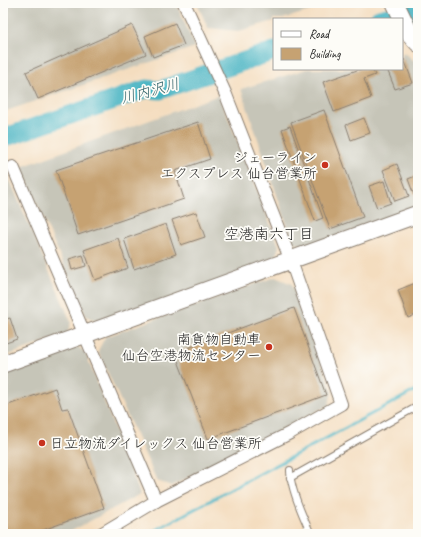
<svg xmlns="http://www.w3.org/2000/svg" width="421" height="537" viewBox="0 0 421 537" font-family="Caveat,'Klee One',sans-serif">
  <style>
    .industrial { fill: #c6c5b8 }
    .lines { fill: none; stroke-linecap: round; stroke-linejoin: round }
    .stream { stroke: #46b3c2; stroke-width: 3 }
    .river { stroke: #46b3c2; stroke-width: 19 }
    .building { fill: #c6a272 }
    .lane-casing { stroke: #887c6e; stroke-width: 8 }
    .street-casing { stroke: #887c6e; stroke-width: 14 }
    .secondary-casing { stroke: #887c6e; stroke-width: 19 }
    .lane { stroke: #fff; stroke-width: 6 }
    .street { stroke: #fff; stroke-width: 12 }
    .secondary { stroke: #fff; stroke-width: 17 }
    .poi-dot { fill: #c8321e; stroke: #fdfcf7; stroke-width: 1.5 }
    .labels { text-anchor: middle; stroke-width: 3.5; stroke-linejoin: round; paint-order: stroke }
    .poi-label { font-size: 14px; fill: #1c1c1c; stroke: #fdfcf7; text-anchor: end }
    .water-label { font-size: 15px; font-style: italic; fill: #2f6067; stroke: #fdfcf7 }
    .neighbourhood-label { font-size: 15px; fill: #1c1c1c; stroke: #fdfcf7 }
  </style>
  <rect width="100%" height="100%" fill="#fdfcf7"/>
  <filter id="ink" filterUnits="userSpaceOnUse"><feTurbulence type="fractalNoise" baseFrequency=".025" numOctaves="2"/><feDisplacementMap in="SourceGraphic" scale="8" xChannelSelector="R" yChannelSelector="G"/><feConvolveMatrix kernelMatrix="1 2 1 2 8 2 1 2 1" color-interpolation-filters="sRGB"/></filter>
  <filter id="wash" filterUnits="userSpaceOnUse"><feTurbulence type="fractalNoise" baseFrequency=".012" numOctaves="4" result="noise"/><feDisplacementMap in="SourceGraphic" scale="16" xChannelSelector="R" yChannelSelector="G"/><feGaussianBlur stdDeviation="0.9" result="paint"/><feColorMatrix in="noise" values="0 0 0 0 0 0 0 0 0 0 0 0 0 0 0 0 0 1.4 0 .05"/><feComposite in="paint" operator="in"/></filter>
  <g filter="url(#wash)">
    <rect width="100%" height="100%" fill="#f4ddbf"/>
    <g class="industrial">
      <polygon points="3,3 176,3 195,47 3,112"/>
      <polygon points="197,3 338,3 282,19 274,19 274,21 239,31 208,28"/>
      <polygon points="402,53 405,53 418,64 418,208 307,247 293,242 241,89 307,69 402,69"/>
      <polygon points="219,95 279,246 274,262 101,323 86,316 21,167"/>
      <polygon points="5,169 71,322 67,334 3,357 3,170"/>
      <polygon points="275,277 292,284 332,391 329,405 172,486 157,481 98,351 105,337"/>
      <polygon points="70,346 78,347 85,352 140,494 66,534 3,534 3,371"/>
    </g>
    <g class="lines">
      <polyline class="stream" points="148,534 418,389"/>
      <g class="river">
        <polyline points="379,19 418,10"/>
        <polyline points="3,138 146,89 160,90 274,51"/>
      </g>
    </g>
    <g id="blocks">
      <g class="building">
        <polygon points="175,23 184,45 153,57 145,36"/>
        <polygon points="132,25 146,54 38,99 26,72"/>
        <polygon points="404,59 413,83 395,89 387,69 402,69 402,60"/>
        <polygon points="360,69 372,69 375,75 364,79 371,98 334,112 323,82"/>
        <polygon points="324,110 363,217 330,229 291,122"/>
        <polygon points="364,118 370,133 351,140 346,125"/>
        <polygon points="198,122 210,159 175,171 184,199 78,235 56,170"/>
        <polygon points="290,126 323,218 315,221 282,129"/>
        <polygon points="397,164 409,196 395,201 383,170"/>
        <polygon points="418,175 418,194 414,195 408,179"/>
        <polygon points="384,181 391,203 377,208 369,186"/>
        <polygon points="196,212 205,237 181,245 172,220"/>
        <polygon points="166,224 176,254 134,269 124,239"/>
        <polygon points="118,238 128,268 95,280 84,250"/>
        <polygon points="83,255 86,266 72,270 69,259"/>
        <polygon points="418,282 418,314 408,318 398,290"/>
        <polygon points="294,308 326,395 208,439 175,353"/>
        <polygon points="10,318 17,339 6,343 3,333 3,320"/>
        <polygon points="55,388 62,409 68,408 104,508 32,534 3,534 3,407"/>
      </g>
    </g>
  </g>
  <g filter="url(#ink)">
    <use href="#blocks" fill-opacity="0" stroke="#887c6e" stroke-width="1"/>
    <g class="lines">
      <g class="lane-casing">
        <g id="lane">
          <path d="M290,470C290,488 303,517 311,534"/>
          <polyline points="290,478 418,406"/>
        </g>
      </g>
      <g class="street-casing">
        <g id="street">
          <polyline points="13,167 156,501 290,433 341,404 291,261 226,95 184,3"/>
          <polyline points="101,534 156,501"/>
        </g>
      </g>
      <g class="secondary-casing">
        <g id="secondary">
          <polyline points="395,3 410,34 418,43"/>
          <polyline points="3,364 418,214"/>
        </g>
      </g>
      <use href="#lane" class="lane"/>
      <use href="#street" class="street"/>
      <use href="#secondary" class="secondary"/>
    </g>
  </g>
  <g class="poi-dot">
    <circle cx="325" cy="165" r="4"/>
    <circle cx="269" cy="347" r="4"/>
    <circle cx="42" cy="443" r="4"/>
  </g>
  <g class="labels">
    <g class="poi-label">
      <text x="317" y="162">ジェーライン<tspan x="317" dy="16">エクスプレス 仙台営業所</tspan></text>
      <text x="261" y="344">南貨物自動車<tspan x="261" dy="16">仙台空港物流センター</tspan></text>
      <text x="50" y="448" text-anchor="start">日立物流ダイレックス 仙台営業所</text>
    </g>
    <g class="water-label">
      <text transform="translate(150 91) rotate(-15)" y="5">川内沢川</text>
    </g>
    <g class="neighbourhood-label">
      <text x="269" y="239">空港南六丁目</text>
    </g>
  </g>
  <rect width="421" height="537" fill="none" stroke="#fdfcf7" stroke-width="16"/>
  <rect x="273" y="18" width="130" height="52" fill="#fdfcf7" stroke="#a3a29f"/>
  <rect x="281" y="31" width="20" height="6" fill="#ffffff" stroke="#a3a29f"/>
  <text x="309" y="38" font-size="12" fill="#1c1c1c">Road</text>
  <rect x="281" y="48" width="20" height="12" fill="#c6a272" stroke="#a3a29f"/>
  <text x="309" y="58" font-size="12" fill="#1c1c1c">Building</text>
</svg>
